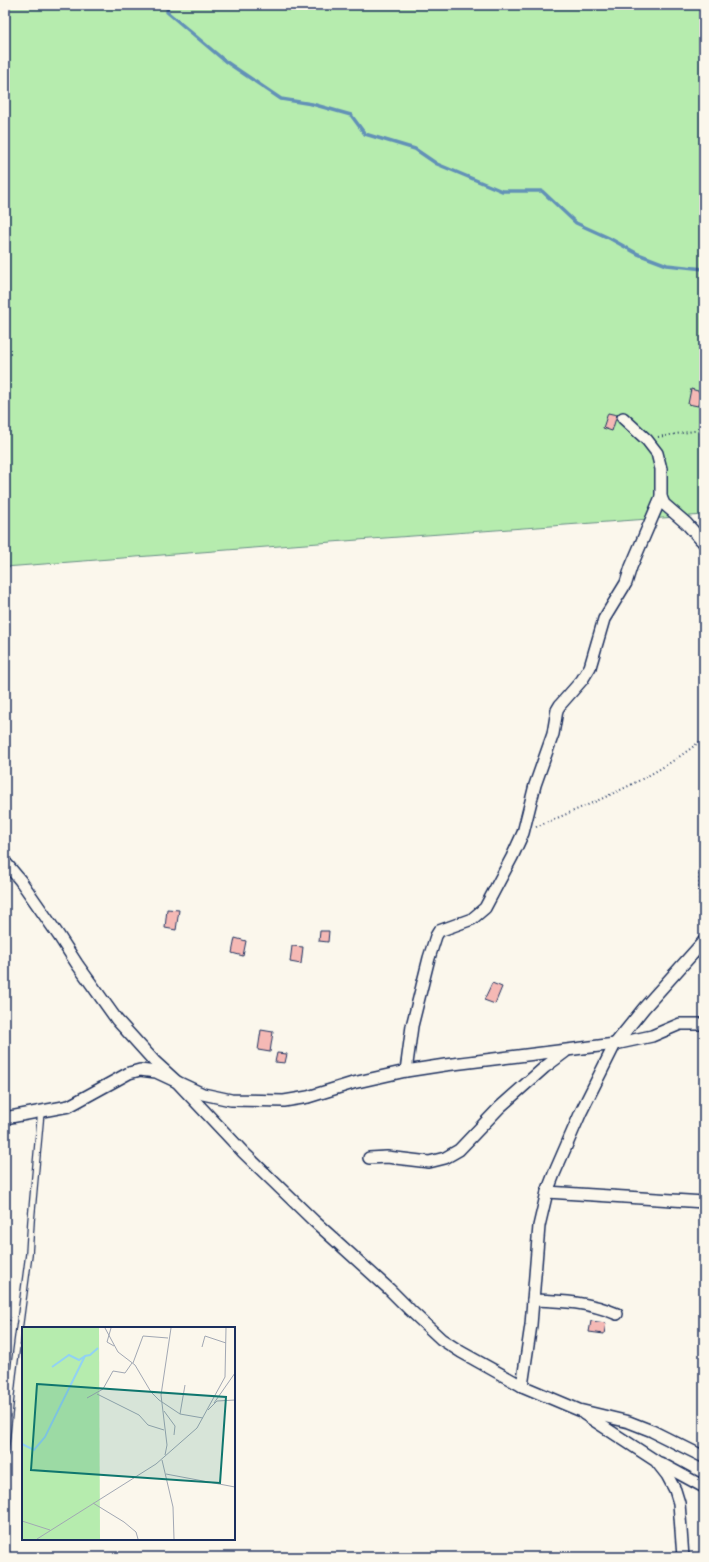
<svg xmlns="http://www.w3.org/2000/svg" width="709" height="1562" viewBox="0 0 709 1562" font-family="'Gochi Hand',sans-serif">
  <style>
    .green { fill: #b6ecae; stroke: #688e86 }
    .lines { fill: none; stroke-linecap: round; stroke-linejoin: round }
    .stream { stroke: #6291b7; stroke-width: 3.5 }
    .building { fill: #f5b9b5; stroke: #1b2f5e }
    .service-casing { stroke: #1b2f5e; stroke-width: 8 }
    .minor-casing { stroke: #1b2f5e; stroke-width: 14 }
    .path { stroke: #1b2f5e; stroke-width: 2; stroke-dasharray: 1 3; stroke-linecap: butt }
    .service { stroke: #fbf7ec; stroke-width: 5.5 }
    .minor { stroke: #fbf7ec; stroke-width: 11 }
    .inset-river { fill: none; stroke: #92d2f3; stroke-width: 2 }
    .inset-road { fill: none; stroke: #a1a7b3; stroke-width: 1 }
    .view { fill: #0f766e; fill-opacity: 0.15; stroke: #0f766e; stroke-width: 2 }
    .inset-edge { fill: none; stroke: #1b2f5e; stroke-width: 2 }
  </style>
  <rect width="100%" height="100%" fill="#fbf7ec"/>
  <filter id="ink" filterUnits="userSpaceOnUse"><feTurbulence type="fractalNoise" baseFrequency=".025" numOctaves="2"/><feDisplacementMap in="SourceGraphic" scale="8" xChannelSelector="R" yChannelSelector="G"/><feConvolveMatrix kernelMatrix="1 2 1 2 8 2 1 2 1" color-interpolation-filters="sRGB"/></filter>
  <g filter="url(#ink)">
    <polygon class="green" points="5,5 704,5 704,515 371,539 5,567"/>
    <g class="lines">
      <polyline class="stream" points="168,5 167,12 225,61 281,99 312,104 351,115 365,134 415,149 437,164 502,191 542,191 576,223 609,238 638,254 667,265 704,269"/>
    </g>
    <g class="building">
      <polygon points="691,389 701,392 698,406 688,404"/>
      <polygon points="608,413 617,415 612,431 603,428"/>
      <polygon points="167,909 179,910 176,930 165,928"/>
      <polygon points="320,931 329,931 328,942 319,941"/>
      <polygon points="235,938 246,941 243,956 232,953"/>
      <polygon points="292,946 303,947 301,964 290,962"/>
      <polygon points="492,983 502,987 495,1004 484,1000"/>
      <polygon points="261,1030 273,1032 270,1052 258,1050"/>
      <polygon points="277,1053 287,1054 285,1063 275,1062"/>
      <polygon points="591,1321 606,1323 604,1334 589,1332"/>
    </g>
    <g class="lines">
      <g class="service-casing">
        <polyline id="service" points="5,1453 13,1375 29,1254 31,1221 41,1111"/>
      </g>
      <g class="minor-casing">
        <g id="minor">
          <polyline points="623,418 647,440 657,453 661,469 661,497 664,504 686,523 704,543"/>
          <polyline points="5,862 20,880 59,936 77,964 117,1020 154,1061 177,1082 243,1152 314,1221 389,1289 410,1310 441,1339 461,1352 522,1386 579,1410 629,1422 652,1431 704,1457"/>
          <polyline points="406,1071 412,1026 429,958 436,936 439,931 472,919 485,908 512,857 523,833 535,785 553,734 557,710 560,705 582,680 590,667 604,619 626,583 631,567 661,497"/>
          <polyline points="5,1118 69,1106 129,1073 140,1070 156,1072 203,1094 231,1100 284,1101 308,1097 353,1083 406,1071 445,1065 615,1044 652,1036 680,1024 704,1024"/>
          <polyline points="369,1158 387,1157 429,1162 445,1158 459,1150 500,1107 545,1067 565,1052"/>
          <polyline points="547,1192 704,1202"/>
          <path d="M533,1300C563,1301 589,1302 617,1314"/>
          <polyline points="522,1386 531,1325 539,1226 547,1192 554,1174 581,1112 615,1044 644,1008 704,941"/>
          <polyline points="584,1414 656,1461 667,1475 675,1490 679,1503 683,1557"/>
          <polyline points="660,1463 704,1487"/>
        </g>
      </g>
      <g class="path">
        <polyline points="658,437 694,431 704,431"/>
        <path d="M536,827C594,802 655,779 704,738"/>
        <path d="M703,931C699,900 697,872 704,842"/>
        <polyline points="5,1332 11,1317"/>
      </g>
      <use href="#service" class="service"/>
      <use href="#minor" class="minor"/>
    </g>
  </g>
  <g transform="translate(22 1327)">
    <rect width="213" height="213" fill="#fbf7ec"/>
    <path d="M0,1H77L78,212H0Z" fill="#b6ecae"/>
    <path class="inset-river" d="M30,40L47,28L57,33L63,29M0,117L12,123L23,110L63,29L68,28L76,21"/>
    <path class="inset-road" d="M83,1L96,25L113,38L129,65L137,73L158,87L181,91M89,1L85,15L92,19M180,20L183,9L204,16M111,36L121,9L146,11M75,67L117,88L126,98L142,103M65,71L81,62L91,44L103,46L110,36M192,76L213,46M186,83L195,74L213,73M142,84L153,99L152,108M158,87L163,58M143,128L145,118L139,68L149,1M140,133L151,180L152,212M144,147L213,160M71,176L102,195L114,205L116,212M0,194L28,203M15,212L134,137L175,101L203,50L204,1"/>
    <path class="view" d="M15,57L204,70L198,156L9,143Z"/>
    <rect width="213" height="213" class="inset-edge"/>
  </g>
  <rect width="709" height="1562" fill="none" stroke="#fbf7ec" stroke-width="20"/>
  <rect x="10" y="10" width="689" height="1542" fill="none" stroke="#1b2f5e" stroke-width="1.5" filter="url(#ink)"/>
</svg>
